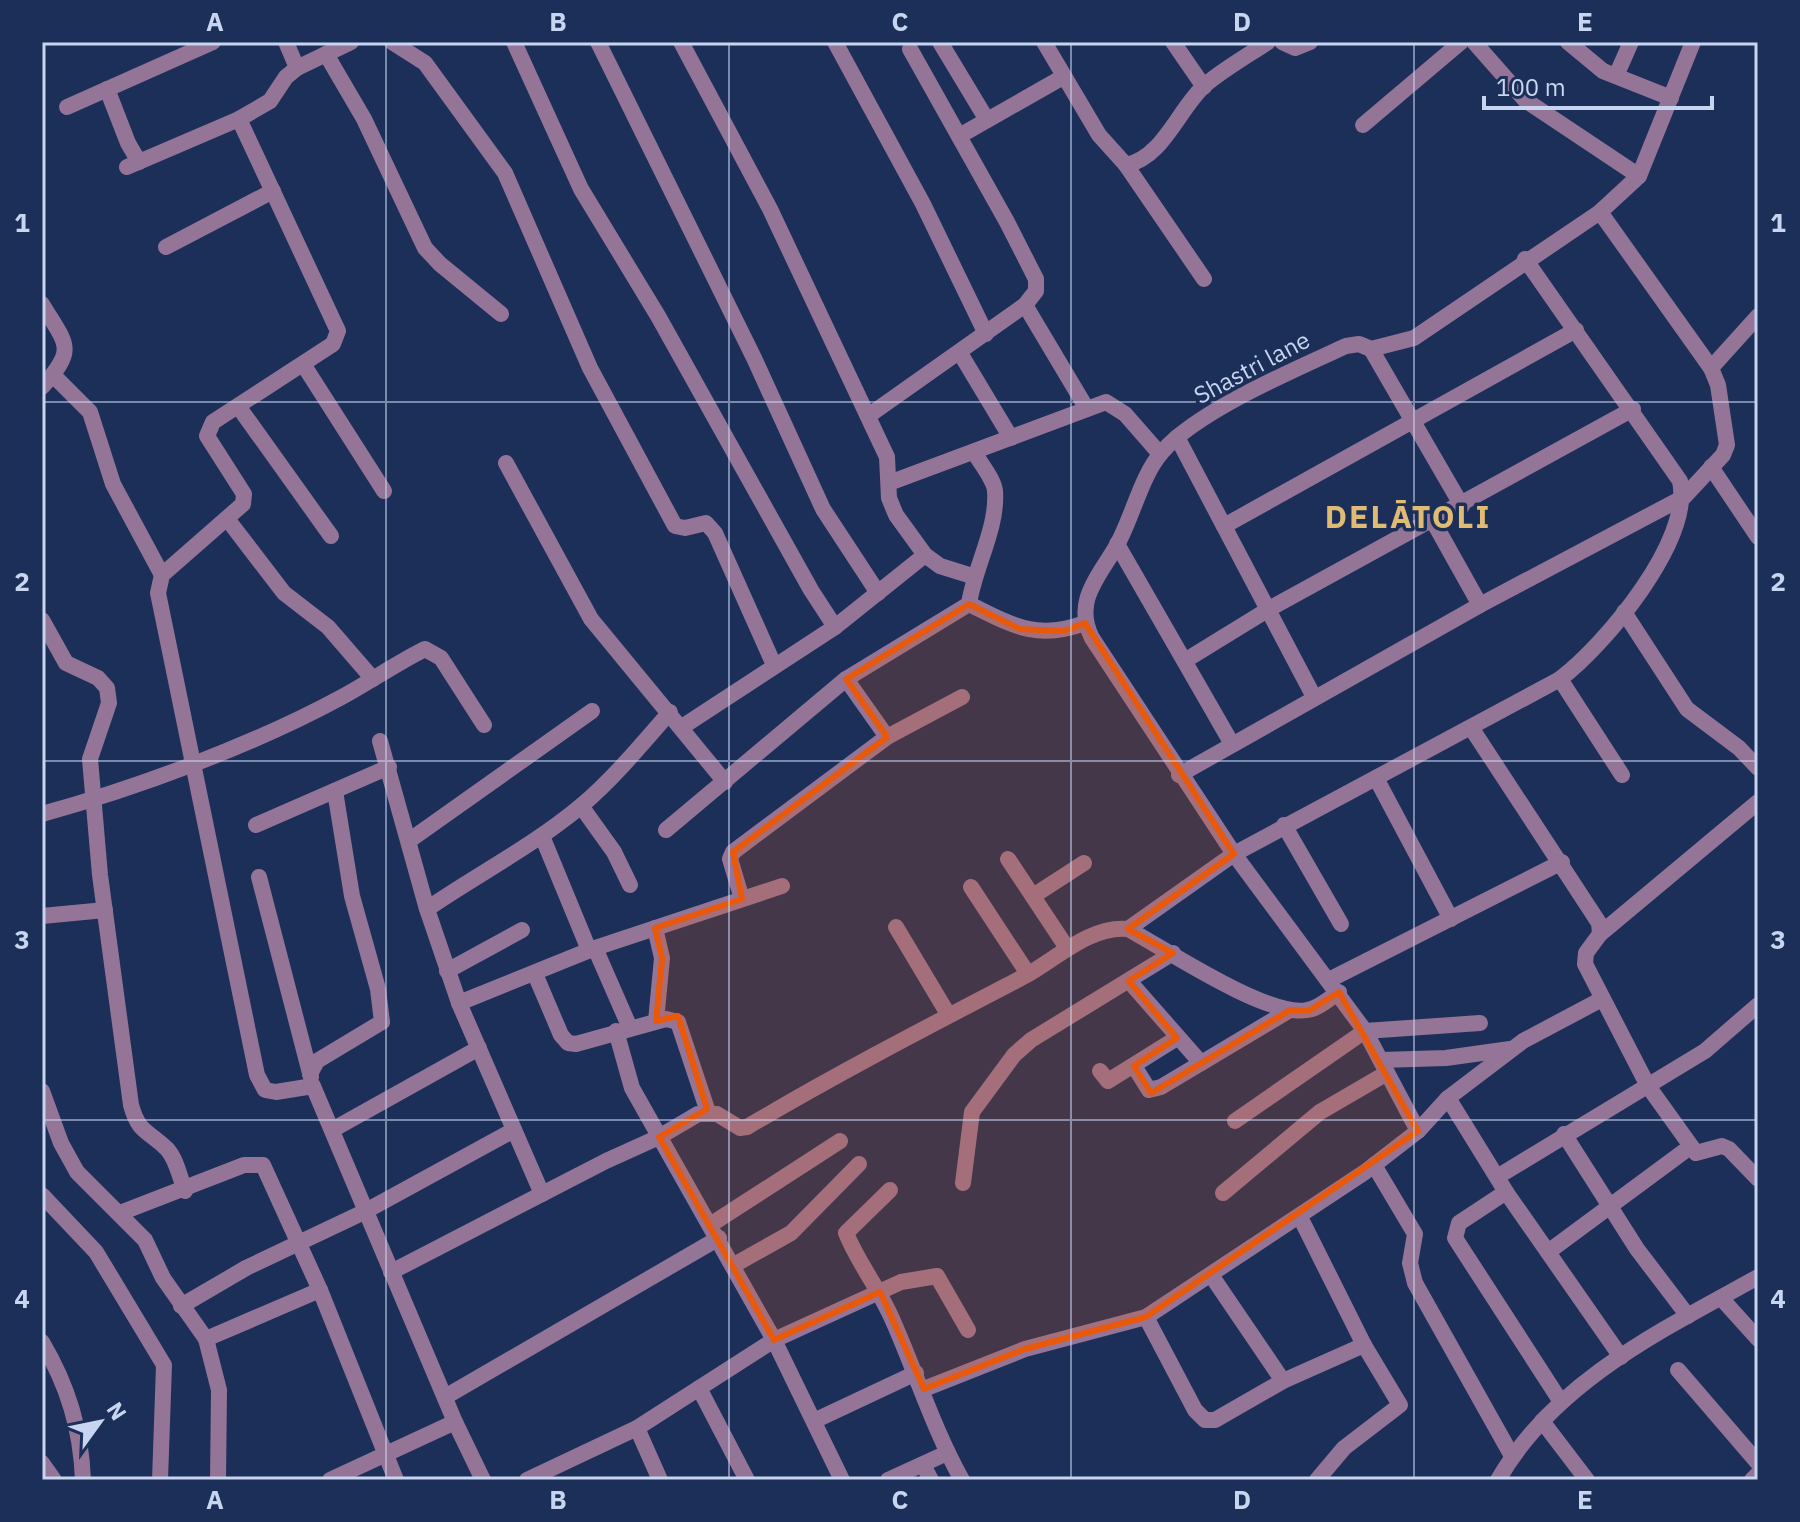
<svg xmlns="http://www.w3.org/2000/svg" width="1800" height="1522" viewBox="0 0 1800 1522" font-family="'IBM Plex Sans',sans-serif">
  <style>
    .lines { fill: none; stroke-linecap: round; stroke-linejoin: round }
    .minor { stroke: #947497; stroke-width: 16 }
    .marked { fill: #e8590c; fill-opacity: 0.2; stroke: #e8590c; stroke-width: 6; stroke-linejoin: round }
    .grid { fill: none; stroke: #c8d5f0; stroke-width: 2; stroke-opacity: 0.55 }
    .labels { text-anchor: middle; stroke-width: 7; stroke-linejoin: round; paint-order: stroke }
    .street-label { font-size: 24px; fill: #c8d5f0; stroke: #1b2f59 }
    .district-label { font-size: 32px; font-weight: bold; letter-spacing: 2px; fill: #dfbb73; stroke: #1b2f59 }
    .neatline { fill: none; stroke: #c8d5f0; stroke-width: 3 }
    .grid-label { font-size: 26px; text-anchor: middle; font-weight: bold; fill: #c8d5f0 }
  </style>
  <rect width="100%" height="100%" fill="#1b2f59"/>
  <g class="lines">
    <g class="minor">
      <polyline points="286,42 297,68"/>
      <polyline points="392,42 425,63 505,173 590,368 675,526 685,528 706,523 715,533 774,665"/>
      <polyline points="514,42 581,189 658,316 811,590 835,627"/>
      <polyline points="598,42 754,358 823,509 878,593"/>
      <polyline points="681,42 770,209 887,457 889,498 896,515 925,555 940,566 972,576"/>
      <polyline points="835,42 923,204 986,334"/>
      <polyline points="940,42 987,120"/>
      <path d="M1044,42L1099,135L1126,165C1163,158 1179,108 1205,85C1224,69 1247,56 1268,42"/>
      <polyline points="1173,42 1204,87"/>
      <polyline points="1282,42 1295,48 1310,42"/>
      <polyline points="1474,42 1525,100 1639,176"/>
      <polyline points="1568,42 1603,71 1671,98"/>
      <polyline points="326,54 364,119 425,248 440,264 501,314"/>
      <polyline points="1616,76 1631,42"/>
      <polyline points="107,89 128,143 139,162"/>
      <polyline points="67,107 213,42"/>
      <polyline points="239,119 338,331 333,344 213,422 207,436 244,494 243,504 162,575 158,593 257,1075 265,1090 276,1092 313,1086 455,1422 483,1480"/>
      <polyline points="1363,125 1461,42"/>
      <polyline points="961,135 1063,77"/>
      <polyline points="1126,165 1204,279"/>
      <polyline points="127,167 239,119 270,101 286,77 297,68 351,42"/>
      <polyline points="166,247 273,191"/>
      <path d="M42,304C67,346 77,348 42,387"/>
      <polyline points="1025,305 1087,409"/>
      <polyline points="1371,349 1462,506"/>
      <polyline points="960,353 1011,438"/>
      <polyline points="303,364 384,491"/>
      <polyline points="1711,368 1758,316"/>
      <polyline points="53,375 90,412 113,484 162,575"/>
      <polyline points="238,406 331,536"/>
      <polyline points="868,416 1025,305 1036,291 1036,279 1007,222 910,49"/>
      <polyline points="1177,437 1314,697"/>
      <polyline points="506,463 591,619 725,782"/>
      <polyline points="1711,467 1758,537"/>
      <polyline points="889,483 1106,402 1125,414 1160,454"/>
      <polyline points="228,520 284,593 328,627 373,679"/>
      <polyline points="1433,521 1480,605"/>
      <polyline points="1224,526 1576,330"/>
      <polyline points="1117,544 1232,744"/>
      <path d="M969,604C1012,625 1036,641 1085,623"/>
      <polyline points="1624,612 1687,709 1739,748 1758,768"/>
      <path d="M42,620L66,663L98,678L107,688L109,703L90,759L100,875L131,1105C139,1134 148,1130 167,1149C177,1160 180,1178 185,1191"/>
      <polyline points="1186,660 1269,609 1633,409"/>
      <polyline points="846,679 887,737"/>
      <polyline points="1560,679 1622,775"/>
      <polyline points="682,727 835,627 925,555"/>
      <polyline points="1472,729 1599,923 1600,934 1586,953 1585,964 1648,1086 1696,1153 1722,1146 1729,1149 1758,1179"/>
      <polyline points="380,741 427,909"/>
      <polyline points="1179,775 1480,605 1684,497 1723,455 1727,445 1718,385 1711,368 1600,212"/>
      <polyline points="1376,778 1451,919"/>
      <polyline points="581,806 614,852 630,885"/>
      <path d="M42,814C137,788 253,745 340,698C368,683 395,664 425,649L441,658L484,725"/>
      <polyline points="256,825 389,767"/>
      <polyline points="1284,825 1341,924"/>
      <path d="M666,830L846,679L969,604C974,568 998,528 995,491C994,479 980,463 974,452"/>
      <polyline points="542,836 589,950"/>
      <polyline points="410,840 592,711"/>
      <polyline points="1008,859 1067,948"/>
      <polyline points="259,877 311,1077"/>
      <polyline points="971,887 1028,974"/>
      <polyline points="1033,896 1084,863"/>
      <polyline points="742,899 730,859 733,852 887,737 962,697"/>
      <polyline points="42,916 105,910"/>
      <polyline points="896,927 948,1014"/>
      <polyline points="655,928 662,958 656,1021"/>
      <path d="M1128,929L1234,854L1560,679C1605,645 1693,540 1680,481L1525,259"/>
      <polyline points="1600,934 1758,802"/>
      <polyline points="595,948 630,1028"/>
      <polyline points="447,971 522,930"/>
      <polyline points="535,974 561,1035 568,1043 576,1044 666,1019 678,1022 708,1112"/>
      <polyline points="1329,980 1562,862"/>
      <polyline points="1129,981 1201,1063"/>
      <polyline points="459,1003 595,948 782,886"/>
      <polyline points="616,1031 632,1088 774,1340 842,1480"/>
      <polyline points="1381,1060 1446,1058 1510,1049"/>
      <polyline points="1134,1066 1149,1090 1161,1087 1290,1010"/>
      <polyline points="1100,1071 1108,1081 1177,1038"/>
      <polyline points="310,1074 317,1061 382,1022 378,989 352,896 335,791"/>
      <polyline points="42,1091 61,1143 77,1172 145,1240 163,1278 206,1339 219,1390 218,1480"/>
      <polyline points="1448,1098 1506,1192 1621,1357"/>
      <polyline points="1235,1121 1365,1031 1480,1023"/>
      <polyline points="332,1130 479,1048"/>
      <path d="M1418,1131L1365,1031L1234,854L1092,638C1073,601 1099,577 1117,545C1133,516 1141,476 1162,452C1197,411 1296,369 1346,346L1359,344L1371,349L1414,338L1600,212L1639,176L1693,42"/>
      <polyline points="1564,1134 1637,1249 1688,1316"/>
      <polyline points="1374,1165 1415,1234 1410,1263 1415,1283 1512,1456"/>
      <polyline points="1497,1177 1705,1051 1758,1005"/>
      <polyline points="963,1183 972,1112 1014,1055 1031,1040 1173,953"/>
      <path d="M890,1190L846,1233C858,1263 880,1290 893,1321C916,1373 934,1430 962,1480"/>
      <polyline points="1506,1192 1459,1223 1455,1238 1561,1402"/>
      <polyline points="1223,1193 1320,1112 1387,1073"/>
      <path d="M542,1194L459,1003L427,909C478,874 533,846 581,806C614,778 642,744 670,712"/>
      <polyline points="42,1195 96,1252 164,1365 160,1480"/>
      <polyline points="120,1213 244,1165 263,1165 320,1290 396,1480"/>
      <polyline points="1300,1217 1364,1345 1400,1405 1344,1448 1317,1480"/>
      <polyline points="710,1225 840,1141"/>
      <polyline points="1548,1252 1690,1147"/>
      <polyline points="734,1265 791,1233 859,1164"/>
      <path d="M391,1272L606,1161L659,1137L698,1114H717L740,1128L747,1127C838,1073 931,1025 1025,976C1056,959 1091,925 1128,929C1165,949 1268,1018 1307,1010C1318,1009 1330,998 1339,992"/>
      <polyline points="1211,1275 1283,1381"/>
      <polyline points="1721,1298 1758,1339"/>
      <polyline points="181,1306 246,1268 364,1212 514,1130"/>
      <polyline points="1146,1317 1195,1410 1205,1420 1215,1420 1283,1381 1364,1345"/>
      <polyline points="206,1339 320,1290"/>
      <path d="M42,1342C68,1386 81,1429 83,1480"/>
      <polyline points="1678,1370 1758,1463"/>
      <polyline points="699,1388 747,1480"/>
      <polyline points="924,1389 1025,1349 1146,1317 1365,1172 1418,1131 1448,1098 1523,1041 1602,999"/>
      <polyline points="445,1397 719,1238"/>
      <polyline points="816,1420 916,1373"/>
      <polyline points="1542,1421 1587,1480"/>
      <polyline points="637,1428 660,1480"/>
      <polyline points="42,1463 54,1480"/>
      <polyline points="923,1465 931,1480"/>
      <polyline points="330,1480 455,1422"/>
      <polyline points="527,1480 637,1428 774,1340 901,1282 937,1276 968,1330"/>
      <polyline points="888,1480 947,1453"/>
      <path d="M1498,1480C1554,1382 1662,1330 1758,1277"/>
      <polyline points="1752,1480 1758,1474"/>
    </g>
  </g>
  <path class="marked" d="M969,604L1020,629L1064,631L1085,623L1234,854L1128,929L1173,953L1129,981L1177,1038L1134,1066L1151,1093L1290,1010L1308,1011L1339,992L1418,1131L1146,1317L1025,1349L924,1389L880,1292L774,1340L659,1137L707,1109L678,1016L656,1021L662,958L655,928L742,899L733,852L887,737L846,679Z"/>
  <path class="grid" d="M386,42V1480M729,42V1480M1071,42V1480M1414,42V1480M42,402H1758M42,761H1758M42,1120H1758"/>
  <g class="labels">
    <g class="street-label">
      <text transform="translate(1252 368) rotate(-28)" y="8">Shastri lane</text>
    </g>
    <g class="district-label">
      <text x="1408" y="528">DELĀTOLI</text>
    </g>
  </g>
  <rect width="1800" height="1522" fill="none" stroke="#1b2f59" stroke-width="88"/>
  <g transform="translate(100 1422) rotate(57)" stroke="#1b2f59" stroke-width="6" paint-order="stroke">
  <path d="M0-6L14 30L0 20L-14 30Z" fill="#c8d5f0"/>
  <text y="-12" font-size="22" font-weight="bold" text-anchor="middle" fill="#c8d5f0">N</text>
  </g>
  <path d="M1484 96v12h228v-12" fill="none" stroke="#c8d5f0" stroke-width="4"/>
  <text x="1496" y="96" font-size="24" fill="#c8d5f0" stroke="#1b2f59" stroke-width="6" paint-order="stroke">100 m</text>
  <rect x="44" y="44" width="1712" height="1434" class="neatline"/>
  <g class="grid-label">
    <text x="215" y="31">A</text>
    <text x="558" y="31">B</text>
    <text x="900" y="31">C</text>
    <text x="1242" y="31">D</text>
    <text x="1585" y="31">E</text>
    <text x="22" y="232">1</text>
    <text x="1778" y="232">1</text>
    <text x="22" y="591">2</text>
    <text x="1778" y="591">2</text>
    <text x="22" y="949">3</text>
    <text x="1778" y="949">3</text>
    <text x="22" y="1308">4</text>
    <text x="1778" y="1308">4</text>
    <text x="215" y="1509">A</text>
    <text x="558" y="1509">B</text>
    <text x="900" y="1509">C</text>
    <text x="1242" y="1509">D</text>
    <text x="1585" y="1509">E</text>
  </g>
</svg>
